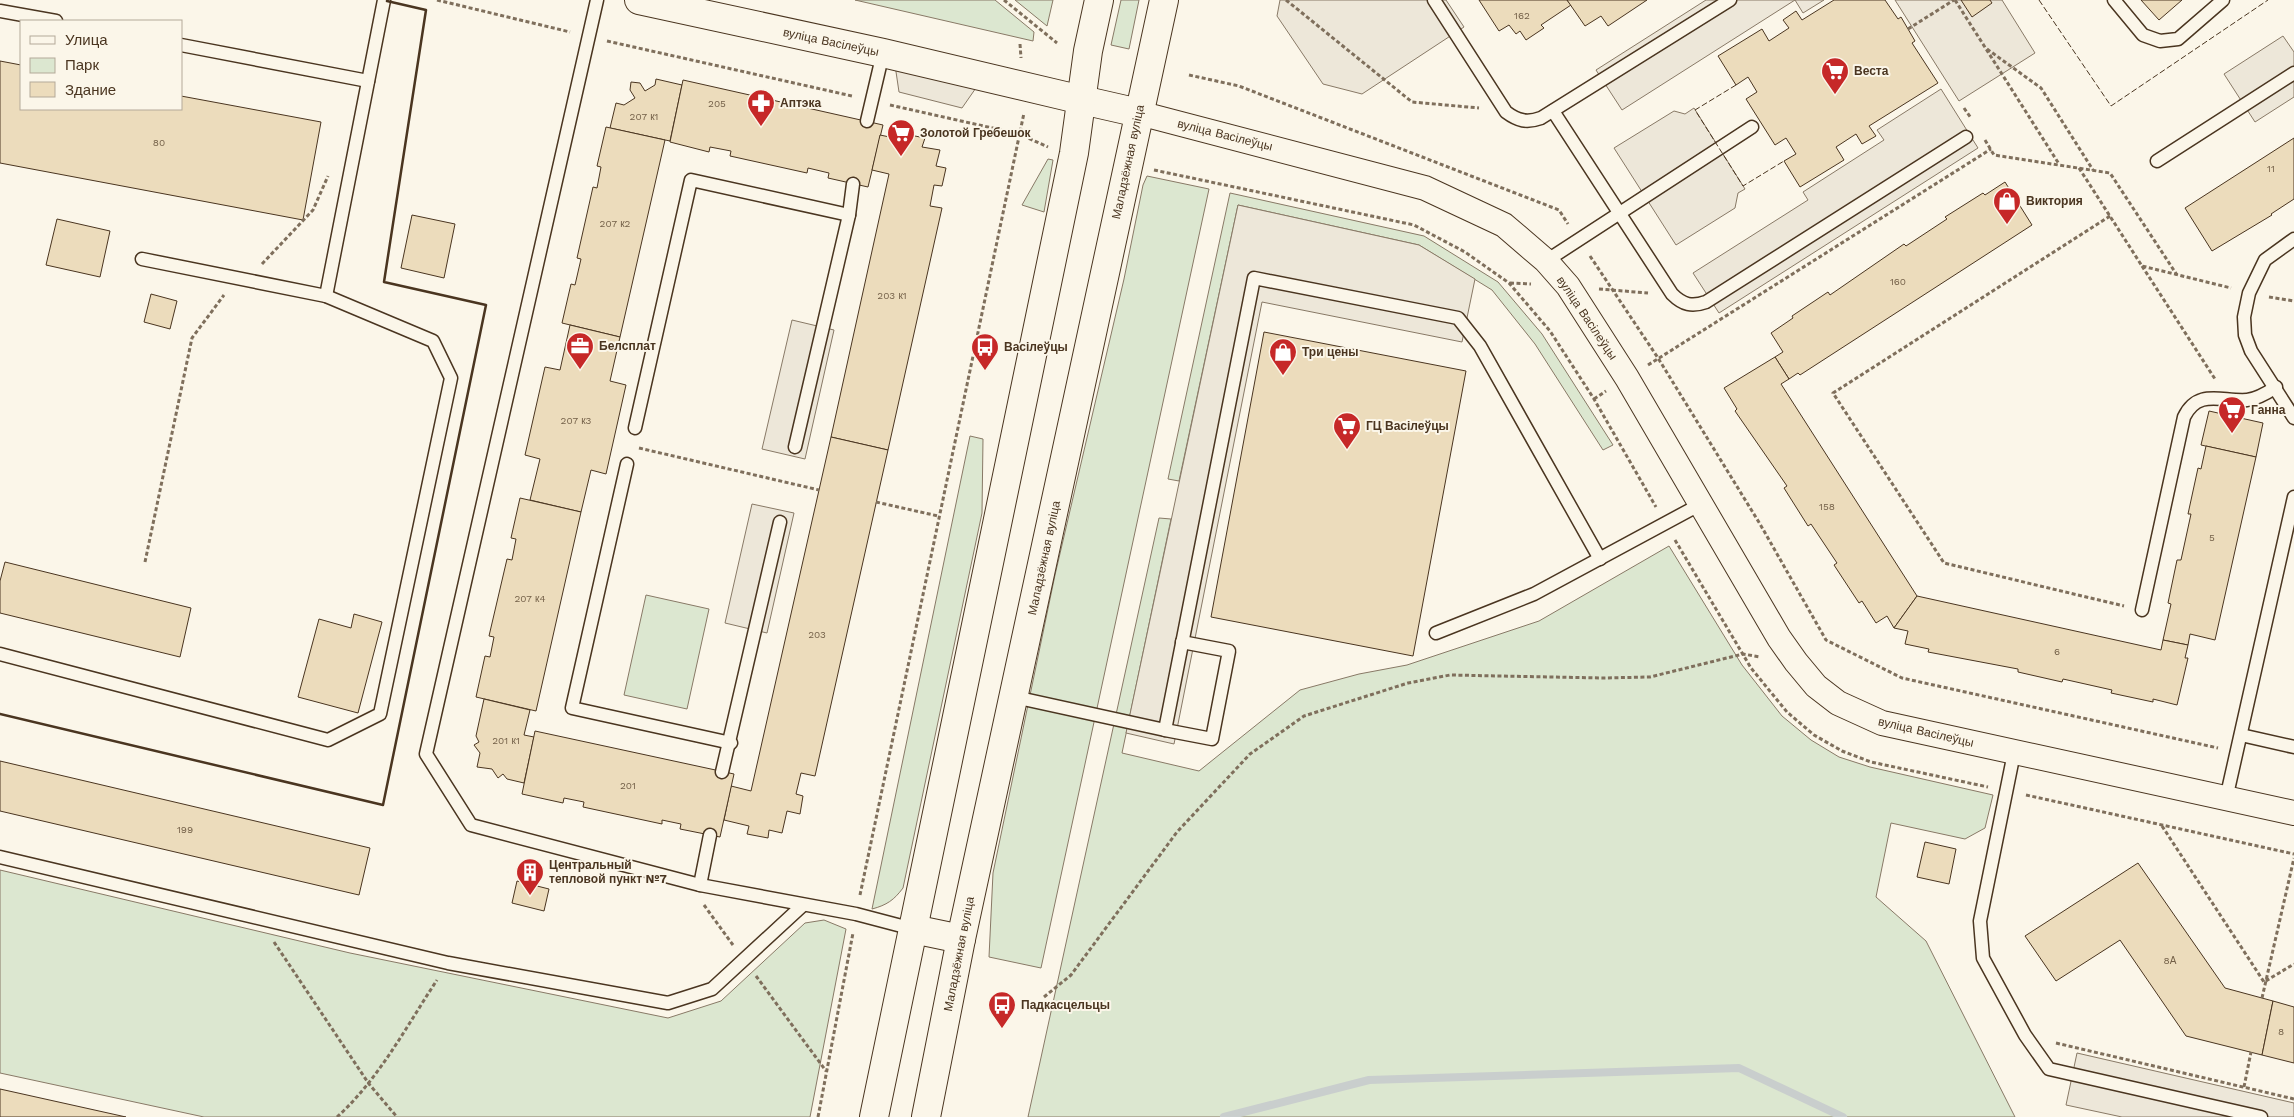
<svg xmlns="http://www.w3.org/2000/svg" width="2294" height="1117" viewBox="0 0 2294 1117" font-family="'Work Sans',sans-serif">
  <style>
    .green { fill: #dce7d0; stroke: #887966 }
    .parking { fill: #ede7d9; stroke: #887966 }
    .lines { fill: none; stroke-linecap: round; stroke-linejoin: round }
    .stream { stroke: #c9cecd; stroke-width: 8 }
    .building { fill: #ecdcbc; stroke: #4a3520 }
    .service-casing { stroke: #4a3520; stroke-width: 15 }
    .minor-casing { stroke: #4a3520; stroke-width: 26 }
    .tertiary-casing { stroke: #4a3520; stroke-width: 30 }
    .secondary-casing { stroke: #4a3520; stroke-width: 30 }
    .path { stroke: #7f6f5c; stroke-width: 3; stroke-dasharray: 4 2.5; stroke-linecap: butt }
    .service { stroke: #fbf6e9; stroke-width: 12 }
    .minor { stroke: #fbf6e9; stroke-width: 24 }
    .tertiary { stroke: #fbf6e9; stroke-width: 28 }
    .secondary { stroke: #fbf6e9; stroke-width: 28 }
    .fence { stroke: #4a3520; stroke-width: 1; stroke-dasharray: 6 2.5; stroke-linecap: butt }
    .wall { stroke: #4a3520; stroke-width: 2.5 }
    .labels { text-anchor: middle; stroke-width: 4; stroke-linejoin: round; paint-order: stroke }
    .number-label { font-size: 10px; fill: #725f47 }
    .street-label { font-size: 12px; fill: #4a3520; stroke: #fbf6e9 }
    .poi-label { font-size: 12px; font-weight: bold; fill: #4a3520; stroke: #fbf6e9; text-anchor: start }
  </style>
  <rect width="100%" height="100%" fill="#fbf6e9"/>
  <g class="green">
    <polygon points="855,0 995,0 1034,32 1033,41"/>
    <polygon points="1015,0 1053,0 1047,26"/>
    <polygon points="1121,0 1139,0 1129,49 1111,45"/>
    <polygon points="1048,159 1053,160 1044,212 1022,205"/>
    <polygon points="1147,176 1209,189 1041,968 989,957 993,873 1055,575 1124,279 1143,185"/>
    <polygon points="1230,193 1424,236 1498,282 1542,334 1613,445 1603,450 1535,344 1492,290 1419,245 1238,205 1179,481 1168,479"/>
    <path d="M970,436L983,439L982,513L903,888C894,900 887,905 872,909Z"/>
    <polygon points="1159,518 1171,519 1122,753 1199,771 1300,690 1359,674 1407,665 1539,621 1669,546 1742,665 1782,716 1811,740 1839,757 1870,767 1993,795 1985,828 1965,839 1891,823 1876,897 1926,941 2015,1117 1028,1117"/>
    <polygon points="646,595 709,609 687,709 624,695"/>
    <polygon points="0,870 350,953 668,1018 721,1001 805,923 824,920 846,929 810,1117 204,1117 0,1073"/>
  </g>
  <g class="parking">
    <polygon points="1280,0 1446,0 1464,27 1362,94 1323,84 1277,16"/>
    <polygon points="1706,0 1824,0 1803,13 1795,0 1622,110 1596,70"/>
    <polygon points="1895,0 2002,0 2035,53 1959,101"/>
    <polygon points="2283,36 2294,52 2294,97 2255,122 2224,74"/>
    <polygon points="895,65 978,85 962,108 899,92"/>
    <polygon points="1941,89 1978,148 1719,313 1693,273 1808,200 1803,192 1884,140 1877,130"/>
    <polygon points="1694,108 1745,189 1738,193 1735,208 1676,245 1614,148 1674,111 1685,114"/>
    <polygon points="1238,205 1419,245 1475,279 1462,342 1262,302 1174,744 1126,733"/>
    <polygon points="792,320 834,330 805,459 762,449"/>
    <polygon points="752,504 794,513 767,633 725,623"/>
    <polygon points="2077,1053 2294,1103 2294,1117 2122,1117 2066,1105"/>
  </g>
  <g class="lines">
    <polyline class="stream" points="1224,1117 1369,1080 1739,1068 1843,1117"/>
  </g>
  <g class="building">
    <polygon points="1479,0 1567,0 1571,5 1541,25 1544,28 1526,40 1520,31 1516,34 1509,25 1499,31"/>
    <polygon points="1567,0 1647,0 1608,26 1601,16 1585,26"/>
    <polygon points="1834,0 1885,0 1898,19 1901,17 1915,41 1912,43 1938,83 1869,126 1876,136 1862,144 1856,134 1836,147 1844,160 1800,187 1784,161 1796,154 1786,138 1775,145 1746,99 1757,92 1748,77 1736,85 1718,56 1762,29 1769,41 1789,28 1783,20 1796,11 1802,20"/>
    <polygon points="1961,0 1990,0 1992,3 1972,17"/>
    <polygon points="2141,0 2182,0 2159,20"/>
    <polygon points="0,61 21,65 21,109 181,109 181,96 321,122 303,220 0,163"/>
    <polygon points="656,79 682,85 670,141 610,128 616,103 624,105 635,98 630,90 631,82 640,83 645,91 655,85"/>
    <polygon points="683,80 883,125 868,187 828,178 829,173 808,168 807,173 730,156 731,151 710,147 709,152 670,142"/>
    <polygon points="606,127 665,140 620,337 562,323 571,284 575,285 581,259 577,258 593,187 597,188 601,167 597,166"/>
    <polygon points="905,134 925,138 922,147 940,150 936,166 946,168 942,186 934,185 930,206 942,208 888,450 831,437 889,174 872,170 880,135 904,140"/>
    <polygon points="2294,138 2294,199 2271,214 2272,215 2212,251 2185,208"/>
    <polygon points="2005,182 2032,225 1800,375 1798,373 1789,379 1775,357 1783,352 1771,333 1793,318 1792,316 1828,292 1830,295 1904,244 1906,246 1947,219 1945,217 1983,193 1985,195"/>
    <polygon points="412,215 455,224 444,278 401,268"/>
    <polygon points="57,219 110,231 100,277 46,265"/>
    <polygon points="151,294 177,301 170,329 144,322"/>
    <polygon points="570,325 620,337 610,381 626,385 606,474 591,470 581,512 530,500 540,459 525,455 545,367 560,370"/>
    <polygon points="1264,332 1466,371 1413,656 1211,617"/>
    <polygon points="1775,357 1789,379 1781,384 1917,596 1894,628 1887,616 1876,623 1862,601 1859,603 1834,565 1837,563 1811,524 1808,526 1784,488 1787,486 1735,411 1737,409 1724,388"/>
    <polygon points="2209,411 2263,423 2256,457 2201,445"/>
    <polygon points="831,437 888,450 815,776 801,773 796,794 803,796 800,814 787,811 782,833 769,830 768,838 747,834 749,826 724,820 731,786 751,791"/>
    <polygon points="2206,446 2256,457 2215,640 2190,634 2188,645 2163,640 2171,604 2168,603 2177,560 2181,560 2191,514 2188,514 2198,468 2201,469"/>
    <polygon points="520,498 581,512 536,711 476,697 485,656 490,657 494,637 489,636 507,559 512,560 516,539 511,538"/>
    <polygon points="5,562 191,608 180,657 0,613 0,581"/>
    <polygon points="1917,596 2161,650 2163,640 2188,645 2185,658 2188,658 2177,705 2153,699 2153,702 2111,693 2112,690 2063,679 2062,682 2018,672 2018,669 1928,652 1929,649 1905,644 1908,631 1894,628"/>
    <polygon points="354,614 382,622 358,713 298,697 319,619 351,628"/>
    <polygon points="484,699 530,710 524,735 534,737 524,783 507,779 503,774 498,778 492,769 477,767 480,753 474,745 479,742 476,736"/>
    <polygon points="535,731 734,774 720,837 680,829 681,824 662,820 662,824 583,807 584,802 564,798 563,803 522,794"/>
    <polygon points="0,761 370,848 359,895 0,811"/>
    <polygon points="1925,842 1956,849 1949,884 1917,877"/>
    <polygon points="2138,863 2225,988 2273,1001 2262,1055 2186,1036 2120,940 2056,981 2025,936"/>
    <polygon points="517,881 549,889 544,911 512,903"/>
    <polygon points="2273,1001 2294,1007 2294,1063 2262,1055"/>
    <polygon points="0,1089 126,1117 0,1117"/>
  </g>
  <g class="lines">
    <g class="service-casing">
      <g id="service">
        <polyline points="597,0 426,754 471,825 700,885 856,914 913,929"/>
        <path d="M1434,0L1506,112C1518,121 1527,123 1541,118L1730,0"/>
        <polyline points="2114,0 2143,35 2160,41 2178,39 2223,0"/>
        <polyline points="0,11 56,21"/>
        <polyline points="181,45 368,81"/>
        <path d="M1553,111L1672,294C1683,305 1692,307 1706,302L1966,137"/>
        <polyline points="867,121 883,53"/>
        <polyline points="2157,161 2294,73"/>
        <polyline points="2294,239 2265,260 2249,293 2244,317 2245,335 2251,351 2294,418"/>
        <polyline points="1546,261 1752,127"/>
        <polyline points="326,296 384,0"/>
        <polyline points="635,428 691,180 849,215"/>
        <polyline points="795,447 849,215 853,184"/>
        <polyline points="627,464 572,708 731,743"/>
        <path d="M2142,610L2184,417C2198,388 2222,402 2247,400C2257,399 2267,393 2276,387"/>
        <polyline points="1436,633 1534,594 1701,504"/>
        <polyline points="0,654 328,740 380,714 451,378 433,341 326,296 142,259"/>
        <polyline points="1014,697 1165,730 1254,278 1458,318 1480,346 1600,559"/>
        <polyline points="1165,730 1212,739 1229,651 1182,642"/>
        <polyline points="2241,735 2294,747"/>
        <polyline points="2014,753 1980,921 1983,958 2025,1035 2049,1069 2261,1117"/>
        <polyline points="722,772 780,522"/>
        <polyline points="2226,799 2294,497"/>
        <polyline points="0,857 448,963 668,1003 712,989 803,905"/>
        <polyline points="700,885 710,835"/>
      </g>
    </g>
    <g class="minor-casing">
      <polyline id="minor" points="1139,113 1425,188 1504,225 1546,261 1568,286 1627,378 1779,638 1796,662 1816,686 1838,703 1882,723 2294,813"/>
    </g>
    <g class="tertiary-casing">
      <polyline id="tertiary" points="639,0 883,53 1082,100"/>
    </g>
    <g class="secondary-casing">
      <g id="secondary">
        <polyline points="1082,100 1139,113"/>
        <polyline points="913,929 961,939"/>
        <polyline points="874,1117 1074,153 1088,51 1099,0"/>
        <polyline points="926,1117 961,939 1164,0"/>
      </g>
    </g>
    <g class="path">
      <polyline points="437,0 570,32"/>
      <polyline points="1004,0 1057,43"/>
      <polyline points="1286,0 1412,102 1479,108"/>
      <polyline points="1955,0 2059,164"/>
      <polyline points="1908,29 1954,0"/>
      <polyline points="607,41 852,96"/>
      <polyline points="1020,44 1021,58"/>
      <polyline points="1987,49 2041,88 2093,170"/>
      <polyline points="1189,75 1239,86 1559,210 1568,224"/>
      <polyline points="890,105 1019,134 1048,147"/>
      <polyline points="1964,108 1971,118"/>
      <polyline points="1985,140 1994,155 2110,173 2177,275"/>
      <polyline points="2079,168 2142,266 2231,288"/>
      <polyline points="1154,170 1414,225 1465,252 1509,283 1550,331 1594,399 1656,507"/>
      <polyline points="2110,216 1833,393 1944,563 2124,606"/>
      <polyline points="1590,256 1658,358 1760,524 1826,640 1902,678 2218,748"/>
      <polyline points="262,264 313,210 328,176"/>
      <polyline points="2142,266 2215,379"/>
      <polyline points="1510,283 1531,284"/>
      <polyline points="1599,289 1648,293"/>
      <polyline points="2269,297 2294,301"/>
      <polyline points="1648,365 1991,149"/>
      <polyline points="1594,399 1606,391"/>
      <polyline points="639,448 819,490"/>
      <polyline points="876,502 938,516"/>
      <polyline points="1675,540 1751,668 1787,712 1814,735 1842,751 1871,762 1988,787"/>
      <polyline points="145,562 192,338 224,295"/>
      <polyline points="2026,795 2294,854"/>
      <polyline points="2162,826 2264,982 2294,964"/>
      <polyline points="860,895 1024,113"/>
      <polyline points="704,905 733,945"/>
      <polyline points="274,942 369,1084 397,1117"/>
      <polyline points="756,976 826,1071"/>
      <polyline points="1044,997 1071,975 1177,832 1250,754 1304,716 1408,683 1450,675 1602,678 1650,677 1743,654 1760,657"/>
      <polyline points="2262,998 2294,858"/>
      <polyline points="2056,1043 2294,1099"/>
      <polyline points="2244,1087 2251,1052"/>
      <path d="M337,1117C379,1079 406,1027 437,980"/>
      <polyline points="818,1117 853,933"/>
    </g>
    <use href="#service" class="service"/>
    <use href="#minor" class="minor"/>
    <use href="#tertiary" class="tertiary"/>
    <use href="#secondary" class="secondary"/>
    <g class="fence">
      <polyline points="2039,0 2111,106 2268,0"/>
      <polyline points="1736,85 1695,110 1743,186 1784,161"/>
    </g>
    <polyline class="wall" points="0,714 383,805 486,305 384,282 426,10 387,1"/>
  </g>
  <defs>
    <g id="supermarket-pin" transform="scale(1.4375)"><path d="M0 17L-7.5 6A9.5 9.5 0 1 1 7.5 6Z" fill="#c62828" stroke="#fbf6e9"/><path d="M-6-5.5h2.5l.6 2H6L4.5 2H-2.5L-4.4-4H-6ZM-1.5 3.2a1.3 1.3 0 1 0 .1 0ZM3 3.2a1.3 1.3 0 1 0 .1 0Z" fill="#fff"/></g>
    <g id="pharmacy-pin" transform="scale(1.4375)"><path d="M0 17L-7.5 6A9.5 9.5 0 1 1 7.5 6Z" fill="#c62828" stroke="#fbf6e9"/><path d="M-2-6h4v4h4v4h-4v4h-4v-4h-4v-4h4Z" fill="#fff"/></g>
    <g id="shop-pin" transform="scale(1.4375)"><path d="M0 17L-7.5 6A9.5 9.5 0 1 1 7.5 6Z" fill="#c62828" stroke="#fbf6e9"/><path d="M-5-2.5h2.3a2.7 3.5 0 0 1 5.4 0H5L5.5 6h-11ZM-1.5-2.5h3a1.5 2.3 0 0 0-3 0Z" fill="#fff"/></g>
    <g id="office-pin" transform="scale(1.4375)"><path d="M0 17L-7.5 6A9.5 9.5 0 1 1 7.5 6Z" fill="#c62828" stroke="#fbf6e9"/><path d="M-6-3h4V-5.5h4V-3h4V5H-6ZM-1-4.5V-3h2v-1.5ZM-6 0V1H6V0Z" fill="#fff"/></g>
    <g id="bus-pin" transform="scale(1.4375)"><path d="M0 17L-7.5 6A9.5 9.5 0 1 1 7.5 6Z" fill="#c62828" stroke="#fbf6e9"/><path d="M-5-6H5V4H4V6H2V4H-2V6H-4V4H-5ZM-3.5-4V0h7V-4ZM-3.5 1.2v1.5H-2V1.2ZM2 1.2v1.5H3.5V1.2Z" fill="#fff"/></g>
    <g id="building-pin" transform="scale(1.4375)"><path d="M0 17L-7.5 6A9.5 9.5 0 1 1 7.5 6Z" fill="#c62828" stroke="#fbf6e9"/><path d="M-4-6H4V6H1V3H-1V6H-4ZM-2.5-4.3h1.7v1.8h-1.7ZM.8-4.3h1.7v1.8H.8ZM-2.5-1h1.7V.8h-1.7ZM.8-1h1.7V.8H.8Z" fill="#fff"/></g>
  </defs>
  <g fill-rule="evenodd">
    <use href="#supermarket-pin" x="1835" y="71"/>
    <use href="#pharmacy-pin" x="761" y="103"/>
    <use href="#supermarket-pin" x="901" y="133"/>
    <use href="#shop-pin" x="2007" y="201"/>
    <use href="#office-pin" x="580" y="346"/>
    <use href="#bus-pin" x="985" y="347"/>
    <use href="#shop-pin" x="1283" y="352"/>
    <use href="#supermarket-pin" x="2232" y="410"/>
    <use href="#supermarket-pin" x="1347" y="426"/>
    <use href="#building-pin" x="530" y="872"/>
    <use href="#bus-pin" x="1002" y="1005"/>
  </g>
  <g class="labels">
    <g class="number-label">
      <text x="1522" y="19">162</text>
      <text x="717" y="107">205</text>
      <text x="644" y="120">207 к1</text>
      <text x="159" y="146">80</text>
      <text x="2271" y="172">11</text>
      <text x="615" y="227">207 к2</text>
      <text x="1898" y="285">160</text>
      <text x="892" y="299">203 к1</text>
      <text x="576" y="424">207 к3</text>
      <text x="1827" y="510">158</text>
      <text x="2212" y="541">5</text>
      <text x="530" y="602">207 к4</text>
      <text x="817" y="638">203</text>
      <text x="2057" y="655">6</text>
      <text x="506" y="744">201 к1</text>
      <text x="628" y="789">201</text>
      <text x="185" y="833">199</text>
      <text x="2170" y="964">8А</text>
      <text x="2281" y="1035">8</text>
    </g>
    <g class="street-label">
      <text transform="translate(831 42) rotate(12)" y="4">вуліца Васілеўцы</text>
      <text transform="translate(1225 135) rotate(14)" y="4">вуліца Васілеўцы</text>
      <text transform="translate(1128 162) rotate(-78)" y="4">Маладзёжная вуліца</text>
      <text transform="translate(1587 318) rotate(56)" y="4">вуліца Васілеўцы</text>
      <text transform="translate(1044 558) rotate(-78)" y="4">Маладзёжная вуліца</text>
      <text transform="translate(1926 732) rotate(13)" y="4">вуліца Васілеўцы</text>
      <text transform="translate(959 954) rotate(-79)" y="4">Маладзёжная вуліца</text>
    </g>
    <g class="poi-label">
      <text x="1854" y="75">Веста</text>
      <text x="780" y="107">Аптэка</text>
      <text x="920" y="137">Золотой Гребешок</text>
      <text x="2026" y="205">Виктория</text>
      <text x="599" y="350">Белсплат</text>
      <text x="1004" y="351">Васілеўцы</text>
      <text x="1302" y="356">Три цены</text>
      <text x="2251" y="414">Ганна</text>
      <text x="1366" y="430">ГЦ Васілеўцы</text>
      <text x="549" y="869">Центральный<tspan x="549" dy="14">тепловой пункт №7</tspan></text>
      <text x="1021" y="1009">Падкасцельцы</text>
    </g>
  </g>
  <rect x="20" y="20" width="162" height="90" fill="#fbf6e9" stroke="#b4a999"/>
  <rect x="30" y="36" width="25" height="8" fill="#fbf6e9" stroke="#b4a999"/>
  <text x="65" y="45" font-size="15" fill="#4a3520">Улица</text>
  <rect x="30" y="58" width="25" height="15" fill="#dce7d0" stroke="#b4a999"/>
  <text x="65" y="70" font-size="15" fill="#4a3520">Парк</text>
  <rect x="30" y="82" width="25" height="15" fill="#ecdcbc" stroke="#b4a999"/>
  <text x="65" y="95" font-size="15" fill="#4a3520">Здание</text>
</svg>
